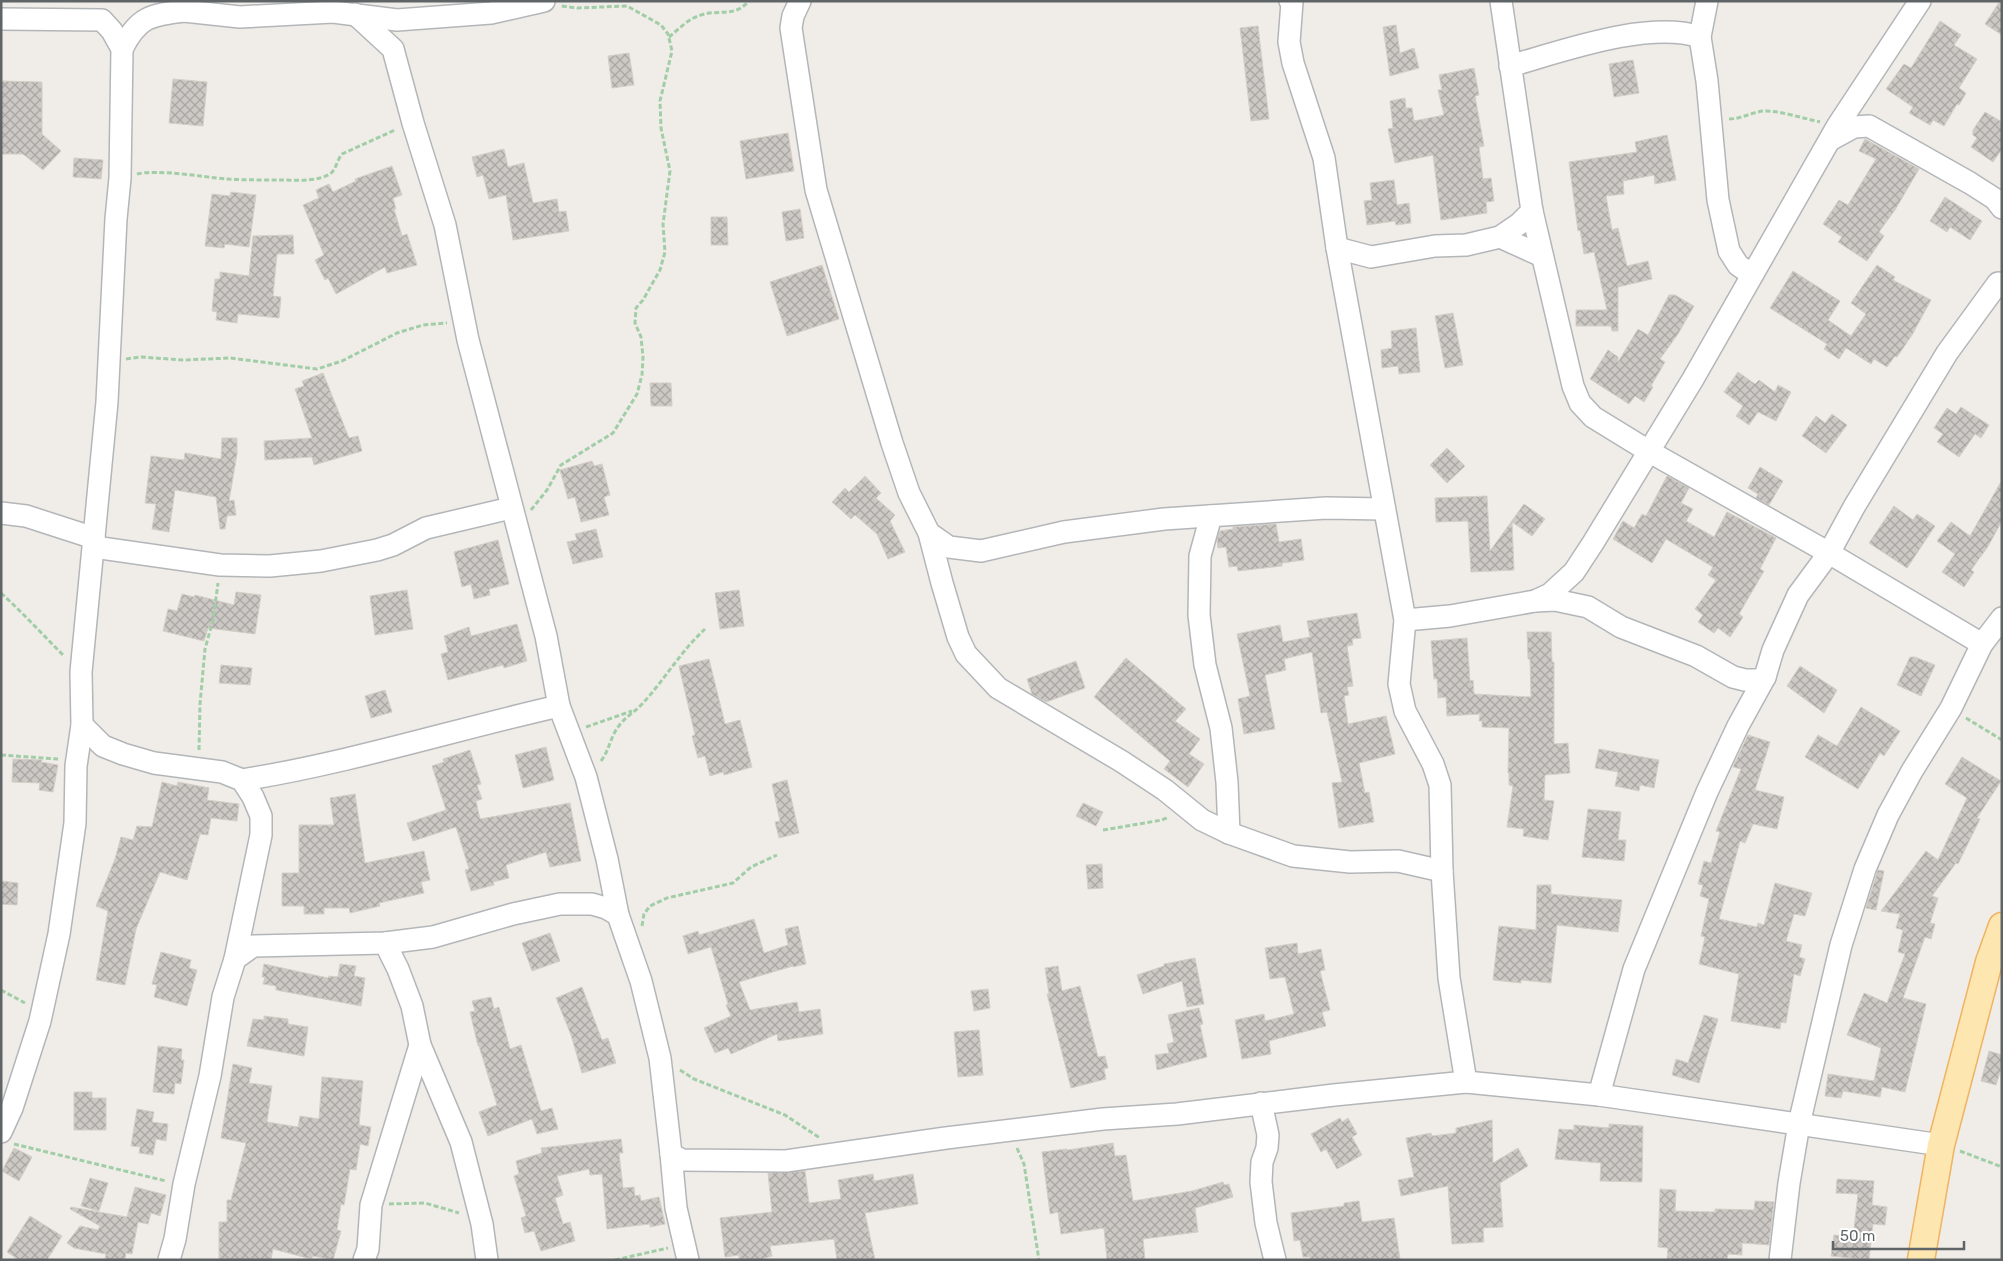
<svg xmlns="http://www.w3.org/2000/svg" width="2003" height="1261" viewBox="0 0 2003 1261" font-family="Rubik,sans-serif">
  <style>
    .building { fill: url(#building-cross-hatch); stroke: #d5cec6 }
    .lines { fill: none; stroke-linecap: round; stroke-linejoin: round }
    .minor-casing { stroke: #b3b6b9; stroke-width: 24 }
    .major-casing { stroke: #efb362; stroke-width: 29 }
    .path { stroke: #a1cda7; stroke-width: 3; stroke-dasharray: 5 2.5; stroke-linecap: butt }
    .minor { stroke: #fff; stroke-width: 21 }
    .major { stroke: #fde6b0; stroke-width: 26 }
  </style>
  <defs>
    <pattern id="building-cross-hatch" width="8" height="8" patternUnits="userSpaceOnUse" patternTransform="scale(1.25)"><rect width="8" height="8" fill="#ccc8c4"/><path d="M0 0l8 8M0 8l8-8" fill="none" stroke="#a9a6a3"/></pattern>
  </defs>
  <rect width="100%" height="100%" fill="#f0ede8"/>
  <g class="building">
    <polygon points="2000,1 2002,1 2002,35 1985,24"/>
    <polygon points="1940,21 1961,35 1954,45 1977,59 1959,88 1966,93 1959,105 1957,104 1944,126 1933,120 1930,125 1909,113 1913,107 1886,89 1904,64 1911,68"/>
    <polygon points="1396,25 1400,53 1414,48 1419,68 1390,76 1383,27"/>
    <polygon points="1258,26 1269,119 1251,121 1240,28"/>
    <polygon points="629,53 634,85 612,88 608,56"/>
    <polygon points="1633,60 1639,93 1614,97 1609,64"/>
    <polygon points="1474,68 1479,95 1475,96 1484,146 1479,147 1483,179 1491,178 1494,201 1486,202 1487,213 1441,220 1433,155 1395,163 1388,129 1393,128 1390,101 1405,98 1406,108 1412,108 1414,121 1444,115 1438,90 1442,90 1439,75"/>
    <polygon points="173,79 207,82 203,126 169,123"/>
    <polygon points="1,81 42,82 42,134 61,151 43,170 23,154 1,154"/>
    <polygon points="1985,112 2002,122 2002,149 1993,162 1971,147 1977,138 1973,135 1973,130"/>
    <polygon points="788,133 794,171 746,179 740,141"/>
    <polygon points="1667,135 1676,180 1655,184 1654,175 1623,181 1624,194 1606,196 1612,230 1618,228 1627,266 1648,261 1652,279 1618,287 1618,331 1612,331 1611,326 1576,326 1576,310 1607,310 1594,252 1584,254 1580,230 1578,231 1569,162 1637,152 1635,142"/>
    <polygon points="1865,139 1919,169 1895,210 1879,232 1884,236 1867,261 1838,242 1842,237 1823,224 1839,200 1848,205 1876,159 1859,151"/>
    <polygon points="504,149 508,167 524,163 533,203 557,199 559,212 566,211 569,231 513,240 506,195 489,199 483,175 477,177 472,157"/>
    <polygon points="74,158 103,160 101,179 73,177"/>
    <polygon points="392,166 402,195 393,198 396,209 394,209 402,236 407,234 417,265 387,273 385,267 336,294 328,278 325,280 315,260 324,255 303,205 319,198 316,190 329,184 333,192 356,181 355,179"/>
    <polygon points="1394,180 1397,205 1409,203 1411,223 1396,225 1395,221 1367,225 1364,201 1372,200 1370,183"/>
    <polygon points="231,192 256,195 249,247 225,244 224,248 205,246 212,194 230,196"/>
    <polygon points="1945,197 1982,221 1970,240 1950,227 1947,232 1930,221"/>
    <polygon points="800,209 804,238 786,241 782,212"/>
    <polygon points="711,217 727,217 728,245 711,245"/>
    <polygon points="293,235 294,254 277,254 273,296 281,297 279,318 238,314 237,323 216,320 217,312 212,311 215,279 220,279 220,272 249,276 253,236"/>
    <polygon points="822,265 839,319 787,336 770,282"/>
    <polygon points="1877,265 1895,277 1893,280 1931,300 1912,335 1897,357 1895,356 1887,367 1874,359 1871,364 1846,348 1839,359 1824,349 1827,344 1770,308 1793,271 1840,301 1828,320 1851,336 1866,314 1851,303"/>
    <polygon points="1669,295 1675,295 1694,306 1678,334 1660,359 1665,362 1651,386 1653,387 1644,402 1635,396 1629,404 1590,379 1608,350 1618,357 1618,362 1638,329 1648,335"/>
    <polygon points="1453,313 1463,365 1445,368 1435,316"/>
    <polygon points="1416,328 1420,372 1399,374 1398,366 1382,368 1381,350 1392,348 1391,331"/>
    <polygon points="1738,372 1755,384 1759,380 1775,392 1778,385 1791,392 1776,421 1758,412 1749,425 1736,416 1743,406 1724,392"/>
    <polygon points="323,373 349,438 358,436 362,451 314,465 312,457 265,460 264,441 312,438 295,389 304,386 302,381"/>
    <polygon points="650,383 671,383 672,406 651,406"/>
    <polygon points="1961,407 1989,425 1981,438 1975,434 1959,457 1937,442 1943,434 1934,428 1947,408 1956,414"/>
    <polygon points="1832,414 1847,425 1826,453 1802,436 1816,416 1825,423"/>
    <polygon points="222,438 237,438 237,454 229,501 234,500 236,515 227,516 225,529 220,529 216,497 175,490 169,532 152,529 156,504 145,503 151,456 184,460 185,453 221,459"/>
    <polygon points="1447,448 1465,466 1447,483 1430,465"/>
    <polygon points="592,461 594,466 602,464 610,495 604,497 609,515 581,522 575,497 568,499 560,470"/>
    <polygon points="1760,467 1783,481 1769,505 1756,498 1758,494 1748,488"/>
    <polygon points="865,476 881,493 876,498 895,515 890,521 905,552 888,559 877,534 855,515 851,519 832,502 845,488 849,492"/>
    <polygon points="1667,476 1689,488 1681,503 1693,509 1686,521 1714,537 1727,512 1776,538 1760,569 1764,571 1739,614 1743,617 1730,637 1718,628 1714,633 1698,622 1703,615 1695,609 1716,580 1708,575 1713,567 1666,539 1652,563 1613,539 1623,521 1634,528 1642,514 1646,516"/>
    <polygon points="2002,480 2002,521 1987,548 1971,570 1974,572 1964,587 1942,572 1955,554 1937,541 1951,522 1970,536"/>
    <polygon points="1487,496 1490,551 1524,504 1545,519 1532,536 1512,522 1514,570 1471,572 1468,521 1436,522 1435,498"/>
    <polygon points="1894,506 1913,520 1917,514 1935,526 1907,568 1869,543"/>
    <polygon points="1276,524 1279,542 1301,539 1304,560 1282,563 1282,566 1238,571 1237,566 1229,567 1226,547 1218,548 1217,540 1220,531 1233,529 1233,527"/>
    <polygon points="596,529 603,557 573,564 567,542 577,540 575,534"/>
    <polygon points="498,540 509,584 489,589 490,595 474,599 471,584 462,587 454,552"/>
    <polygon points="407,590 413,629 375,635 370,596"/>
    <polygon points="739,590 744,626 720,629 715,593"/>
    <polygon points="236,592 261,595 255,634 208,628 204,641 163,631 168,609 177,611 182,594 194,597 195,595 234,605"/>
    <polygon points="1357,613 1361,638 1352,639 1353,645 1347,646 1353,686 1347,687 1349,695 1344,696 1348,724 1386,716 1395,754 1359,763 1365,793 1369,792 1374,822 1339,828 1332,783 1342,782 1327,712 1321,713 1312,652 1284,659 1286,670 1265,675 1275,729 1244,734 1238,699 1250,696 1237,634 1280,625 1283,642 1310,637 1307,621"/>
    <polygon points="517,624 527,661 504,668 503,665 448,680 441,654 448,652 444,636 469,627 471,636"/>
    <polygon points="1527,632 1551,632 1552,662 1554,662 1554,744 1568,743 1570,773 1545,775 1544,800 1554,801 1548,840 1523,836 1524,829 1507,827 1513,786 1509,785 1509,773 1508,773 1509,728 1482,727 1482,721 1479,721 1480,714 1447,716 1446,697 1438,698 1437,679 1434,679 1431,641 1467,638 1470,681 1473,680 1474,694 1531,697 1530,659 1528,659"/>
    <polygon points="1910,657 1915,657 1935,665 1921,696 1897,685"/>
    <polygon points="1126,658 1186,709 1175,721 1200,739 1189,754 1204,764 1188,787 1164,769 1170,761 1094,697"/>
    <polygon points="709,659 725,724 740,720 752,767 724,775 723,772 710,776 705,756 698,758 692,736 695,735 679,666"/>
    <polygon points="1076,661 1085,688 1046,702 1032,694 1027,679"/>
    <polygon points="221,665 252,668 250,685 219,683"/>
    <polygon points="1800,666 1837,690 1824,713 1787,686"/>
    <polygon points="385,690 392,712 371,718 365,696"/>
    <polygon points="1861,707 1900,731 1884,756 1880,753 1858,789 1805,757 1818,735 1837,746"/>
    <polygon points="1748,735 1770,742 1755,790 1784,797 1777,829 1753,824 1745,843 1740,841 1719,919 1757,927 1758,923 1764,925 1775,883 1812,893 1805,916 1794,914 1786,941 1802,945 1799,957 1805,959 1800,976 1794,974 1786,1023 1781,1022 1780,1029 1731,1021 1739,974 1699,964 1705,937 1701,936 1709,899 1700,896 1703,885 1698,884 1704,861 1711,863 1720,832 1716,831 1741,769 1733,767"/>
    <polygon points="546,747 554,780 523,788 515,755"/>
    <polygon points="1599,749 1659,760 1654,788 1640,785 1639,791 1615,786 1618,772 1595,768"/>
    <polygon points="470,750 481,784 477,785 482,799 476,801 480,819 570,803 581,861 550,867 546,852 506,865 509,878 493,882 494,885 471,891 465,870 469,869 456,827 413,841 407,823 446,810 432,766 444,762 443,759"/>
    <polygon points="1962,757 2001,781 1977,818 1980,819 1958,864 1956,863 1932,896 1938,898 1930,923 1935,924 1931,939 1925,937 1903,998 1926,1004 1905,1092 1882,1087 1880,1097 1843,1091 1841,1098 1825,1096 1828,1074 1874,1081 1881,1048 1847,1035 1864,993 1887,1003 1905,954 1898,952 1903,930 1896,928 1900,914 1881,911 1926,851 1938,860 1967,798 1945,784"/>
    <polygon points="13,759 42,760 41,762 58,765 53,792 39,790 40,783 12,782"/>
    <polygon points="787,780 799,833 779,838 775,822 780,821 772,784"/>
    <polygon points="162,782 177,786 178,782 209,788 207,800 239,804 237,821 211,818 208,835 200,834 187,880 160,872 136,929 125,985 96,980 108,911 96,906 115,859 121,837 133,840 137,826 152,827"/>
    <polygon points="355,794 365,863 424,851 430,880 421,882 424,893 379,903 380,906 350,913 349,908 324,908 324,914 304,914 304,906 282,906 282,873 299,873 299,825 334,825 330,798"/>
    <polygon points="1083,803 1103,812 1096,826 1076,816"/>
    <polygon points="1588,809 1621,812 1618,840 1626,840 1624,861 1582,857"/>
    <polygon points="1102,864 1103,888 1088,889 1086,865"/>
    <polygon points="1878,870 1884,871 1876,910 1866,908"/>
    <polygon points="1,881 18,883 17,905 1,904"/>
    <polygon points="1537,885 1551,885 1551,894 1622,900 1618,932 1557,925 1551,983 1521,980 1521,983 1493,980 1499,926 1536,930"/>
    <polygon points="754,919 764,953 788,945 785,929 798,926 806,964 793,967 793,966 739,982 750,1010 797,1002 799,1012 820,1009 823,1034 778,1041 777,1034 731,1054 728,1048 715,1053 704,1028 731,1016 726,1005 728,1004 711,947 688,954 683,936 698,931 699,935"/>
    <polygon points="550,933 560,961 532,971 522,943"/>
    <polygon points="1297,943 1298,954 1321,949 1325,970 1320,971 1330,1010 1322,1012 1326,1026 1269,1041 1271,1054 1242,1059 1235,1020 1264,1014 1265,1021 1294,1014 1285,977 1270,979 1265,948"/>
    <polygon points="161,952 191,960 189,968 197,970 187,1006 154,997 157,985 152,984"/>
    <polygon points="1195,958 1204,1004 1187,1007 1182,981 1143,994 1137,975 1164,966 1164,964"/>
    <polygon points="264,964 328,978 329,976 338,977 340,964 356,966 354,976 365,978 361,1006 276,990 276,986 263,984 265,977 262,977"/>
    <polygon points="1058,966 1062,991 1080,986 1098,1057 1105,1056 1108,1068 1104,1069 1106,1079 1071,1088 1047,994 1049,994 1045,968"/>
    <polygon points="582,987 602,1040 608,1038 616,1063 582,1073 571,1035 556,998"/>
    <polygon points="988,989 990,1008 974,1011 971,991"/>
    <polygon points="491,997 494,1009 499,1007 510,1049 521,1045 541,1111 552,1108 558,1129 537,1134 532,1119 488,1136 479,1112 497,1105 479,1046 478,1046 470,1012 475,1011 472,1001"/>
    <polygon points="1199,1008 1203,1024 1200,1025 1207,1057 1157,1070 1155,1055 1169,1053 1167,1044 1174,1042 1168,1015"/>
    <polygon points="1704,1015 1718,1019 1699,1083 1672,1075 1676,1059 1688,1063"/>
    <polygon points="264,1016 288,1019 288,1024 308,1027 304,1056 247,1046 253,1019 264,1020"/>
    <polygon points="979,1030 983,1075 958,1077 954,1032"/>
    <polygon points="158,1046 182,1049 181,1060 184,1060 181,1084 175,1083 174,1094 153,1092"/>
    <polygon points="1989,1051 2002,1055 2002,1066 1996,1085 1981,1081"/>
    <polygon points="233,1064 252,1068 249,1083 272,1086 267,1122 298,1127 300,1116 319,1119 322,1077 363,1081 359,1125 371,1127 368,1146 360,1144 356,1170 350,1169 344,1205 341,1204 337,1230 341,1231 333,1260 313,1256 311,1259 273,1249 271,1260 219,1260 219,1222 227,1222 227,1200 231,1200 246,1143 221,1138"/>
    <polygon points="74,1092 92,1092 92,1098 106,1098 106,1130 74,1130"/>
    <polygon points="137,1109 154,1112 152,1122 168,1124 166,1141 156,1139 153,1155 139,1153 140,1147 131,1146"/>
    <polygon points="1340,1118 1342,1122 1348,1118 1357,1134 1352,1137 1362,1155 1337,1169 1326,1149 1321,1152 1311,1134"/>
    <polygon points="1492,1120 1493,1163 1518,1148 1528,1166 1500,1183 1503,1227 1483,1228 1484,1242 1452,1244 1448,1186 1401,1196 1398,1180 1414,1177 1406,1138 1431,1133 1432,1136 1456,1133 1456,1128"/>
    <polygon points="1609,1124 1643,1126 1642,1182 1600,1181 1601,1163 1555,1159 1559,1129 1574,1130 1574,1125 1609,1128"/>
    <polygon points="621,1139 623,1153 619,1153 623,1188 634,1187 635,1196 640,1195 641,1201 659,1197 665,1224 650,1227 650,1224 607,1229 602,1174 590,1175 589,1169 557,1176 563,1195 555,1198 563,1224 570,1222 575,1241 541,1251 534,1231 525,1233 521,1218 526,1216 514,1176 519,1174 516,1161 542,1153 541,1148"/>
    <polygon points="1113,1143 1115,1156 1126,1155 1133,1201 1192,1191 1223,1182 1224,1185 1229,1184 1233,1197 1195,1208 1198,1232 1143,1239 1145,1260 1107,1260 1104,1228 1061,1234 1058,1212 1050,1214 1042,1152 1067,1149 1068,1150"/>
    <polygon points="14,1148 32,1157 19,1181 2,1171"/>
    <polygon points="805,1171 809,1203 841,1199 838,1180 873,1174 874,1181 913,1174 918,1204 865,1213 875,1260 837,1260 834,1239 770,1246 772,1256 759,1260 739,1260 739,1255 725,1257 720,1218 772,1212 768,1173"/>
    <polygon points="90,1178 108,1183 99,1211 81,1206"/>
    <polygon points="1837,1179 1874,1181 1872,1205 1887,1207 1885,1225 1873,1224 1869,1260 1831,1256 1834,1235 1853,1237 1858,1194 1836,1193"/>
    <polygon points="135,1187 166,1195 160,1216 151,1213 148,1224 138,1222 132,1254 126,1253 125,1260 105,1260 106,1254 74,1248 67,1243 80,1226 98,1230 100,1226 70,1209 71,1207 127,1217"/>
    <polygon points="1660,1189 1676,1190 1675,1211 1715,1212 1715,1209 1754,1210 1755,1201 1774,1202 1769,1245 1742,1243 1742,1255 1728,1254 1727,1260 1667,1259 1668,1248 1658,1247"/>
    <polygon points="1359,1201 1362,1222 1394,1218 1400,1259 1310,1260 1310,1257 1303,1257 1300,1240 1294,1241 1291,1213 1344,1206 1344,1203"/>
    <polygon points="30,1216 62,1236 47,1260 19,1260 7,1252"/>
  </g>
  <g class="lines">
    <g class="minor-casing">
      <g id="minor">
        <polyline points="800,1 793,16 791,28 816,190 892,443 909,493 929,533 942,583 958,637 966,654 998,688 1121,761 1165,790 1202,820 1229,833 1293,856 1350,862 1398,861 1442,871"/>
        <polyline points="1290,1 1292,2 1289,42 1293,63 1324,158 1337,248 1405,620 1399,684 1405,711 1433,764 1440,785 1442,871 1449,978 1466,1082"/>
        <polyline points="1707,1 1700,37 1707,81 1718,200 1729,251 1738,265 1752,275"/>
        <polyline points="184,11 240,17 333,12 397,20 491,13 544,1"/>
        <polyline points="355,14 393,49 413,123 445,225 468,340 546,636 559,706 586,777 607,859 618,915"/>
        <polyline points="1,19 102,20 112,31 122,49 120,178 116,219 107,402 81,672 82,725 76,766 75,823 59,934 40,1021 12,1108 1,1132"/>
        <path d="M122,49C138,17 150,15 184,11L188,1"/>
        <path d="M1510,66C1563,51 1648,20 1700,37"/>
        <polyline points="1830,140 1854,127 1869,126 1970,183 1995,199 2002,208"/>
        <polyline points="1532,211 1573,386 1580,403 1593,417 1650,452 1829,553 1982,644"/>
        <polyline points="1500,237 1542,256"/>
        <polyline points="1337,248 1371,257 1435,246 1466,245 1500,237 1519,224 1532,211 1501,1"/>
        <polyline points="1,513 26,516 94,538"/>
        <polyline points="1211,516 1200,556 1199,615 1205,665 1221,728 1227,782 1229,833"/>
        <polyline points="929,533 949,547 981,551 1064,532 1164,519 1326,508 1384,509"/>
        <polyline points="94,547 220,565 270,566 321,561 377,550 393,545 426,528 511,508"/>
        <polyline points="1535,601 1555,600 1588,607 1621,627 1696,656 1733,677 1745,680 1757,680 1765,677 1773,650 1798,595 1829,553 1854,507 1947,353 1998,283"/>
        <polyline points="1405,620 1450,616 1535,601 1550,594 1574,572 1593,543 1693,379 1838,125 1920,1"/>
        <polyline points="82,725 103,746 123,754 154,763 222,772 242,780 253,797 261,816 261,835 235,959"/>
        <path d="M242,780C349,763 453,730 559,706"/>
        <polyline points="385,943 398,969 412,1006 420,1045 461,1142 482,1224 487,1260"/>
        <polyline points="1599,1095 1634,969 1707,792 1738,726 1765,677"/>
        <polyline points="1261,1103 1268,1135 1267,1148 1262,1162 1261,1182 1266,1223 1275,1260"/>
        <polyline points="671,1154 676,1208 688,1260"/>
        <polyline points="169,1260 175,1239 184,1184 210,1076 223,997 235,959 253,946 385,943 433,937 513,914 560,904 592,904 606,908 618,915 641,981 660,1058 671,1154 682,1160 786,1161 946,1138 1103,1119 1177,1114 1334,1095 1466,1082 1599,1095 1941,1145"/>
        <polyline points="364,1260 368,1249 371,1205 420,1045"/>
        <polyline points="1780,1260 1789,1183 1799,1124 1841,945 1865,869 1888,815 1912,771 1951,708 1982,644 2002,618"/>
      </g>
    </g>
    <g class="major-casing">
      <polyline id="major" points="1921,1260 1941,1145 1989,962 2002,926"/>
    </g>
    <g class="path">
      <path d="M669,37C679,29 689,18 701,15C719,9 734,18 749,1"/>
      <path d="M1729,119C1741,119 1752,112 1764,111C1777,110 1806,119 1820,122"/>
      <path d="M137,174C157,169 204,177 226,179C244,180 263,180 281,180C296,180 316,182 330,174C336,170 337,160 342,154L395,130"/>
      <polyline points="126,359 141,357 183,360 230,358 317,369 342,361 397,333 423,325 447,323"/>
      <polyline points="531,510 547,490 561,465 613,433 637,394 642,375 643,357 641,337 635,323 636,308 643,300 660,270 665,252 663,224 670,171 661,128 660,101 672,51 668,34 661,25 627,6 577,8 561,6"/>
      <path d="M1,593C23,613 43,635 64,656"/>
      <polyline points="1966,718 2002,740"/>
      <polyline points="586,727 632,711"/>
      <polyline points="199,750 200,704 205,649 213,620 218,583"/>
      <polyline points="1,755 58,759"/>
      <path d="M601,761C609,751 610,738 618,727C625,717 635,712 643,703C665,679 681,651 705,629"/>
      <polyline points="1103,830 1162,820 1169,817"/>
      <polyline points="642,926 644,914 650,906 667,898 733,883 751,867 777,855"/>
      <polyline points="1,990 25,1003"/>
      <polyline points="680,1070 694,1079 785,1115 820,1138"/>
      <polyline points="14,1144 166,1181"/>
      <polyline points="1017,1148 1024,1164 1039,1260"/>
      <polyline points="1960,1151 2002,1167"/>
      <polyline points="389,1204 425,1203 459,1213"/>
      <polyline points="615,1260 668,1248"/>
    </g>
    <use href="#minor" class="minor"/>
    <use href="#major" class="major"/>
  </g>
  <rect width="2003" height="1261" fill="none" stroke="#5f6467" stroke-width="5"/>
  <path d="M1833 1241v8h131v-8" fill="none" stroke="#5f6467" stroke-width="2.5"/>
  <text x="1840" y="1241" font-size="15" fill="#5f6467" stroke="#ffffff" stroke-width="4" paint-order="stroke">50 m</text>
</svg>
